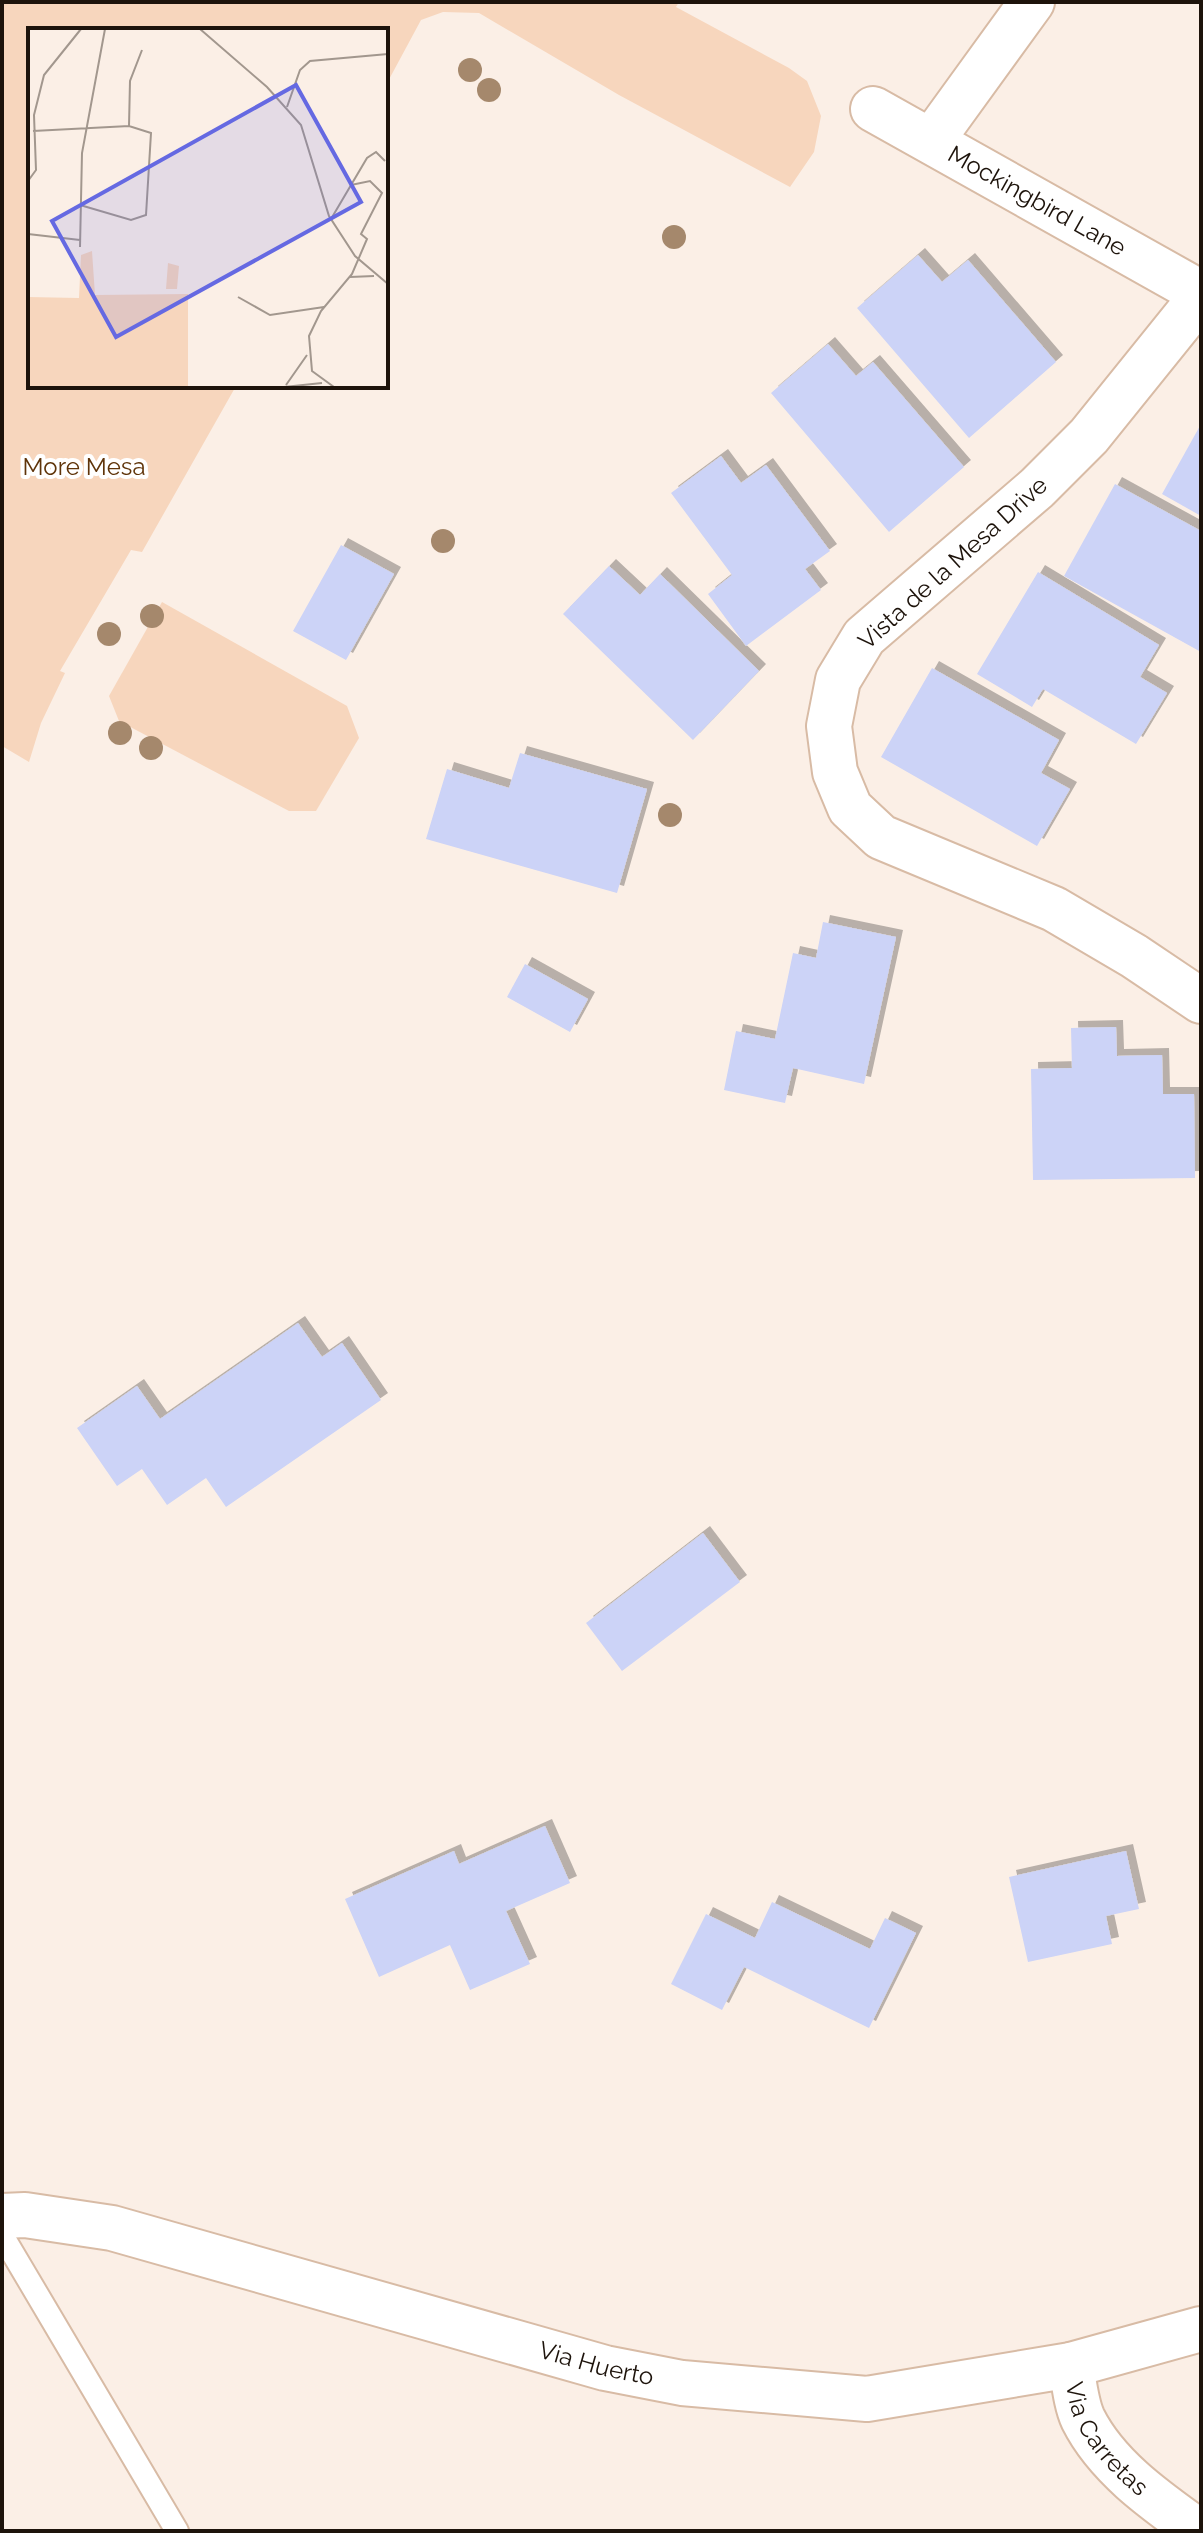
<svg xmlns="http://www.w3.org/2000/svg" width="1203" height="2533" viewBox="0 0 1203 2533" font-family="Raleway,sans-serif">
  <style>
    .green { fill: #f7d6bd }
    .building { fill: #ccd3f7; filter: url(#shadow) }
    .lines { fill: none; stroke-linecap: round; stroke-linejoin: round }
    .service-casing { stroke: #d8bba5; stroke-width: 26 }
    .minor-casing { stroke: #d8bba5; stroke-width: 48 }
    .service { stroke: #fff; stroke-width: 22 }
    .minor { stroke: #fff; stroke-width: 44 }
    .tree { fill: #a5886c }
    .labels { text-anchor: middle; stroke-width: 8; stroke-linejoin: round; paint-order: stroke }
    .street-label { font-size: 24px; fill: #1d130b; stroke: #fff }
    .park-label { font-size: 24px; fill: #5f3409; stroke: #fff }
    .inset-road { fill: none; stroke: #a2978e; stroke-width: 2 }
    .view { fill: #6569e2; fill-opacity: 0.15; stroke: #6569e2; stroke-width: 4 }
    .inset-edge { fill: none; stroke: #1d130b; stroke-width: 4 }
  </style>
  <defs>
    <filter id="shadow"><feDropShadow dx="7" dy="-7" stdDeviation="0" flood-color="#0004"/></filter>
  </defs>
  <rect width="100%" height="100%" fill="#fbefe6"/>
  <g class="green">
    <polygon points="2,2 679,2 676,7 789,68 807,81 821,116 814,152 790,187 619,95 479,13 443,12 421,20 386,85 386,30 30,30 30,386 236,386 142,552 131,550 60,671 65,673 41,723 29,762 2,746"/>
    <polygon points="162,602 347,706 359,738 316,811 289,811 119,721 109,696"/>
  </g>
  <g class="building">
    <polygon points="918,255 942,282 968,260 1056,362 969,438 857,308"/>
    <polygon points="828,344 856,376 873,362 964,467 889,532 771,393"/>
    <polygon points="1201,424 1201,516 1162,494"/>
    <polygon points="721,456 741,483 766,465 830,551 805,569 821,590 746,646 708,594 732,575 671,493"/>
    <polygon points="1115,484 1201,531 1201,652 1064,576"/>
    <polygon points="341,545 394,574 346,660 293,631"/>
    <polygon points="609,566 640,595 660,574 759,671 693,740 563,614"/>
    <polygon points="1038,572 1159,645 1140,677 1167,693 1136,744 1043,689 1032,707 977,674"/>
    <polygon points="932,668 1059,740 1041,773 1070,789 1037,846 881,757"/>
    <polygon points="520,753 647,789 617,893 426,839 447,769 509,788"/>
    <polygon points="823,922 896,937 864,1084 793,1068 785,1103 724,1090 736,1031 775,1039 793,953 816,958"/>
    <polygon points="525,964 588,999 570,1032 507,997"/>
    <polygon points="1116,1027 1117,1056 1162,1055 1163,1094 1194,1094 1195,1178 1033,1180 1031,1069 1072,1068 1071,1028"/>
    <polygon points="298,1323 322,1357 342,1343 381,1400 226,1507 206,1478 167,1505 142,1469 117,1486 77,1428 137,1386 160,1419"/>
    <polygon points="703,1533 740,1582 622,1671 586,1623"/>
    <polygon points="545,1826 570,1883 506,1911 530,1964 470,1990 450,1945 379,1977 345,1899 454,1851 459,1864"/>
    <polygon points="1126,1851 1139,1909 1106,1916 1112,1944 1028,1962 1009,1877"/>
    <polygon points="772,1902 870,1949 885,1918 916,1933 869,2028 744,1967 722,2010 671,1984 706,1914 755,1938"/>
  </g>
  <g class="lines">
    <g class="service-casing">
      <polyline id="service" points="2,2235 177,2531"/>
    </g>
    <g class="minor-casing">
      <g id="minor">
        <path id="s1" d="M873,109L1201,293"/>
        <polyline points="932,140 1032,2"/>
        <polyline points="1201,297 1089,436 1037,488 864,637 838,680 829,726 835,772 850,808 881,837 1054,909 1134,956 1201,1001"/>
        <path id="s2" d="M2,2216L25,2215L112,2228L605,2368L682,2383L867,2399L1071,2365L1201,2329"/>
        <path id="s3" d="M1071,2365C1074,2382 1076,2404 1083,2419C1107,2467 1156,2501 1198,2531"/>
      </g>
    </g>
    <use href="#service" class="service"/>
    <use href="#minor" class="minor"/>
  </g>
  <g class="tree">
    <circle cx="470" cy="70" r="12"/>
    <circle cx="489" cy="90" r="12"/>
    <circle cx="674" cy="237" r="12"/>
    <circle cx="443" cy="541" r="12"/>
    <circle cx="152" cy="616" r="12"/>
    <circle cx="109" cy="634" r="12"/>
    <circle cx="120" cy="733" r="12"/>
    <circle cx="151" cy="748" r="12"/>
    <circle cx="670" cy="815" r="12"/>
  </g>
  <g class="labels">
    <g class="street-label">
      <text dy="8" stroke="none"><textPath href="#s1" startOffset="188">Mockingbird Lane</textPath></text>
      <text transform="translate(953 563) rotate(-42)" y="8">Vista de la Mesa Drive</text>
      <text dy="8" stroke="none"><textPath href="#s2" startOffset="614">Via Huerto</textPath></text>
      <text dy="8" stroke="none"><textPath href="#s3" startOffset="84">Via Carretas</textPath></text>
    </g>
    <g class="park-label">
      <text x="84" y="475">More Mesa</text>
    </g>
  </g>
  <g transform="translate(28 28)">
    <rect width="360" height="360" fill="#fbefe6"/>
    <path d="M64,223L67,267L160,266V359H0V269L51,270L53,227ZM140,235L151,238L149,261H138Z" fill="#f7d6bd"/>
    <path class="inset-road" d="M172,1L239,59L273,97L301,188L327,228L360,256M259,79L272,42L282,33L360,26M101,98L102,53L114,22M5,103L101,98L123,105L118,187L103,192L52,177M0,153L8,142L6,87L16,47L53,1M303,191L339,130L348,124L357,133M0,206L52,212M52,219L54,125L77,1M322,249L346,248M210,269L242,287L296,279M258,357L279,327M256,359L294,355M306,359L284,343L281,308L293,283L324,246L339,211L333,206L354,165L342,153L323,157"/>
    <path class="view" d="M268,57L333,174L88,309L24,193Z"/>
    <rect width="360" height="360" class="inset-edge"/>
  </g>
  <rect width="1203" height="2533" fill="none" stroke="#1d130b" stroke-width="8"/>
</svg>
